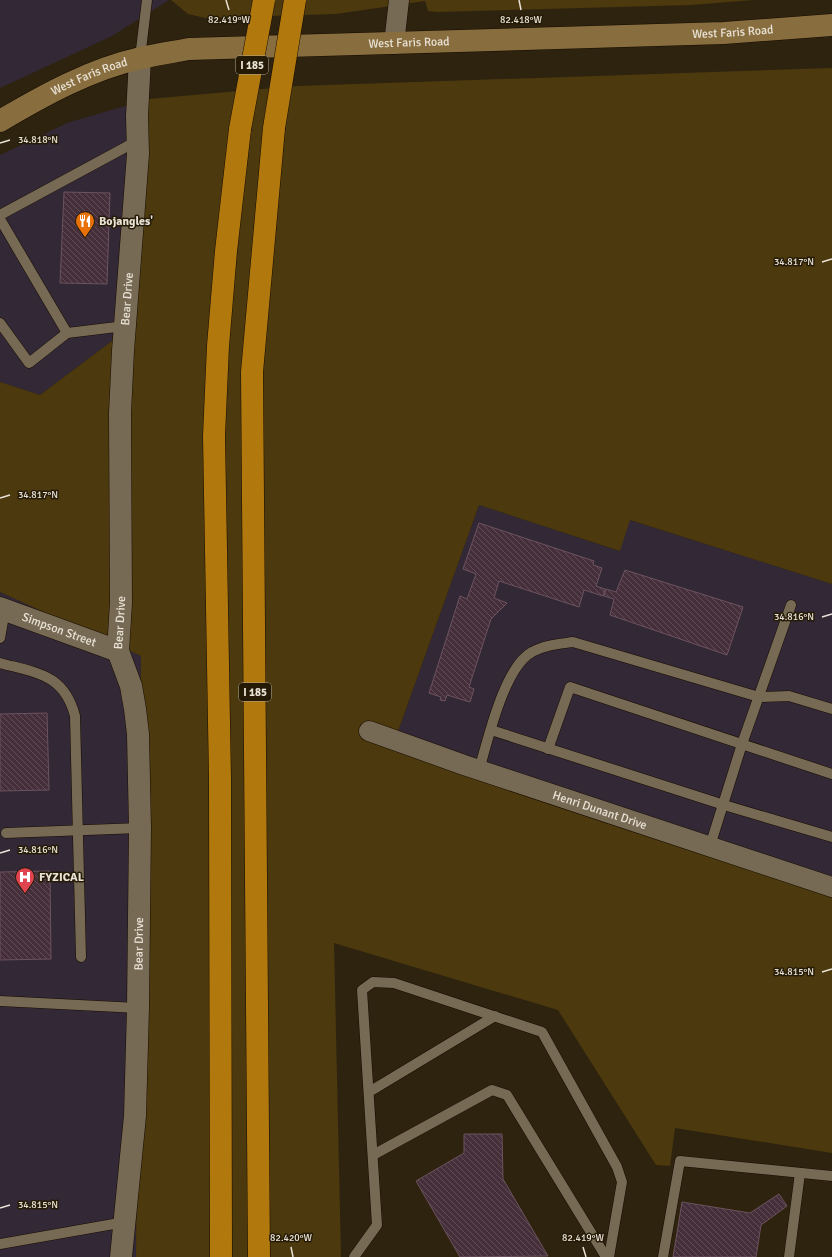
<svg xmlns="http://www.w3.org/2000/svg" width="832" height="1257" viewBox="0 0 832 1257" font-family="Signika,sans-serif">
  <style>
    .commercial { fill: #332836 }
    .green { fill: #4c390e }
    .building { fill: url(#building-back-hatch); stroke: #6c535f }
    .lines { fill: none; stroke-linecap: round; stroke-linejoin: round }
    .service-casing { stroke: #160c00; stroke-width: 11 }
    .minor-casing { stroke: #160c00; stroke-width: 21 }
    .tertiary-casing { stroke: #160c00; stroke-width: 23 }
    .secondary-casing { stroke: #160c00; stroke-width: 23 }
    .motorway-casing { stroke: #160c00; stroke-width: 23 }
    .service { stroke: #776a54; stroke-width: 10 }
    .minor { stroke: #776a54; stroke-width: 20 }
    .tertiary { stroke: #776a54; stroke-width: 22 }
    .secondary { stroke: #886e3f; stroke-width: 22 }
    .motorway { stroke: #b1780d; stroke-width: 22 }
    .motorway-bridge-casing { stroke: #160c00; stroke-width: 23; stroke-linecap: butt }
    .motorway-bridge { stroke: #b1780d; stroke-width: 22 }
    .ticks { fill: none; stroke: #e9e2d6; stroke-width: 1.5 }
    .labels { text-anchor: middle; stroke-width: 3; stroke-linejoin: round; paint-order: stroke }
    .shield { fill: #241a05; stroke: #aea697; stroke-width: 1 }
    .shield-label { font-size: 11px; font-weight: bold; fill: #e9e2d6 }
    .street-label { font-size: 12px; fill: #e9e2d6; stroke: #241a05 }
    .poi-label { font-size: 12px; font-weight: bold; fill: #e9e2d6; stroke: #241a05; text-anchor: start }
    .ticks-label { font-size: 10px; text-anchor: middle; fill: #e9e2d6; stroke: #241a05; stroke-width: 3; stroke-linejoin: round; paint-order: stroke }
  </style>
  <defs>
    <pattern id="building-back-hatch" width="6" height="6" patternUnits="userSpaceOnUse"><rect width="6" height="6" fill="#452f3a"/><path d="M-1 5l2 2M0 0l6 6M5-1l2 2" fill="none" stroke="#604d56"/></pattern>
  </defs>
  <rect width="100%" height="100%" fill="#2e230f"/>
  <g class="commercial">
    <polygon points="0,0 169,0 112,36 0,88"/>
    <polygon points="149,99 112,341 40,395 0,382 0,155 67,123"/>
    <polygon points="479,505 619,551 629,520 832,584 832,897 606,823 392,748"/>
    <polygon points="0,592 141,656 136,1257 0,1257"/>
  </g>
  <g class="green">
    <polygon points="171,0 753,0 692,5 437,12 428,11 425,1 336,14 205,18 188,14"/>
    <polygon points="832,68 832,584 630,520 620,551 479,505 392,748 606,823 832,897 832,1153 675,1128 670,1166 656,1165 558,1010 334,943 341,1257 136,1257 141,656 0,592 0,382 40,395 112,341 149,99 297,86"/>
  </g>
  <g class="building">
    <polygon points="64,192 110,193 107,284 60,283"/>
    <polygon points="479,523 594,561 593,565 602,568 596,586 605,589 603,596 584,590 579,607 499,581 494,598 507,603 491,619 469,687 474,689 470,702 447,695 445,701 440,700 441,697 429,693 460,596 467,599 476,574 463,569"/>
    <polygon points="625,570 743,607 727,655 610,615 614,599 604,596 606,589 616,592"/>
    <polygon points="47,713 49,790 0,791 0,714"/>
    <polygon points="50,871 51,959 0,960 0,872"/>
    <polygon points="464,1134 502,1134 503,1179 548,1256 460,1257 416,1181 464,1153"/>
    <polygon points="779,1194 787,1206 761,1225 756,1257 673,1257 682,1202 750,1213"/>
  </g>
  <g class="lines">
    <g class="service-casing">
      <g id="service">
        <polyline points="140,58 147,0"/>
        <polyline points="0,215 137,141"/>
        <polyline points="0,219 67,333 125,326"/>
        <polyline points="0,323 29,363 67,333"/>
        <polyline points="0,638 5,610"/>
        <path d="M0,663C37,673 64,674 75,716L81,957"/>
        <polyline points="491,730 724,805 832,837"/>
        <polyline points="548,749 570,687 832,774"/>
        <path d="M479,770C488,740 504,667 532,652C544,645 559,644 573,642L759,697L789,696L832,709"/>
        <polyline points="6,833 140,828"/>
        <polyline points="710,846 742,744 791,605"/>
        <polyline points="0,1001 138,1008"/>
        <polyline points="369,1092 495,1016"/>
        <polyline points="373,1155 492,1090 507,1095 606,1257"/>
        <polyline points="0,1244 125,1222"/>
        <polyline points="354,1257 377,1225 362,990 373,982 394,983 542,1032 617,1167 622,1182 609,1257"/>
        <polyline points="663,1257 680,1161 832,1176"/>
        <polyline points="789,1257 800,1173"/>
      </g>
    </g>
    <g class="minor-casing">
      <g id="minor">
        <polyline points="394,44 399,0"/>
        <path id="s1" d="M369,731L464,765L832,887"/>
      </g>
    </g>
    <g class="tertiary-casing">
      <g id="tertiary">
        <path id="s2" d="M0,608L118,651"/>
        <path id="s3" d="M121,1257L135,1116L138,1008L140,828L138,734L135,709L131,686L118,651L121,603L120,413L123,351L138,154L137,116L140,58"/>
      </g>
    </g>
    <g class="secondary-casing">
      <g id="secondary">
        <path id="s4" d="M0,121C44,95 91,69 141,58C157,54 173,52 189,49L724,33L832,25"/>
      </g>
    </g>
    <g class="motorway-casing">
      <g id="motorway">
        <polyline points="221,1257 220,779 214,436 218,346 226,251 240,129"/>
        <polyline points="259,1257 252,372 274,128"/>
      </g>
    </g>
    <use href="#service" class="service"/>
    <use href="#minor" class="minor"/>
    <use href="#tertiary" class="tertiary"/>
    <use href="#secondary" class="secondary"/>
    <use href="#motorway" class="motorway"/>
    <g class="motorway-bridge-casing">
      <g id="motorway-bridge">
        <polyline points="274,128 295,0"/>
        <polyline points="240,129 264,0"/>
      </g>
    </g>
    <use href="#motorway-bridge" class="motorway-bridge"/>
  </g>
  <path class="ticks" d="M226,0L229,10M519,0L521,10M0,143L10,140M822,262L832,259M0,498L10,495M822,617L832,614M0,853L10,850M822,972L832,969M0,1208L10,1205M291,1247L293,1257M583,1247L586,1257"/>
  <defs>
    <g id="restaurant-pin" transform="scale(1)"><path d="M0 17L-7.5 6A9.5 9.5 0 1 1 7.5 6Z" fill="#e8710a" stroke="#241a05"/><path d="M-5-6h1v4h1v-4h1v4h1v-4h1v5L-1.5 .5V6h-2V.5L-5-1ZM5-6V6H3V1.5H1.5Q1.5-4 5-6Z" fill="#fff"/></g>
    <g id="hospital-pin" transform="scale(1)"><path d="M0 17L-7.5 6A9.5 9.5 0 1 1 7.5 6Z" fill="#e0444e" stroke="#241a05"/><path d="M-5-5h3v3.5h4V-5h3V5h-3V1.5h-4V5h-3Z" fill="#fff"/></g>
  </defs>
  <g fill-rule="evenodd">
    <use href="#restaurant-pin" x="85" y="221"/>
    <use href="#hospital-pin" x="25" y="877"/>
  </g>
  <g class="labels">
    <g class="shield">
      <rect x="236" y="56" width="32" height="18" rx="3"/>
      <rect x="239" y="683" width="32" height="18" rx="3"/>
    </g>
    <g class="shield-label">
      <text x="252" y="69">I 185</text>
      <text x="255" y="696">I 185</text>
    </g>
    <g class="street-label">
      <text dy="4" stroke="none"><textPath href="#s4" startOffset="748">West Faris Road</textPath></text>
      <text dy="4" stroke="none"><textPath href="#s4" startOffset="424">West Faris Road</textPath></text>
      <text dy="4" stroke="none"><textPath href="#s4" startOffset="100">West Faris Road</textPath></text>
      <text dy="4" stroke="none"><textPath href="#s3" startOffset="962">Bear Drive</textPath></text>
      <text dy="4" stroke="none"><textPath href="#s3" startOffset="638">Bear Drive</textPath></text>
      <text dy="4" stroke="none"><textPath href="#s2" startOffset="63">Simpson Street</textPath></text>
      <text dy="4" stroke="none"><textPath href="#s1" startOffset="244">Henri Dunant Drive</textPath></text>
      <text dy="4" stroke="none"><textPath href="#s3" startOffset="314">Bear Drive</textPath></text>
    </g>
    <g class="poi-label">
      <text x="99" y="225">Bojangles'</text>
      <text x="39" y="881">FYZICAL</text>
    </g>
  </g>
  <g class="ticks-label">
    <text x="229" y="23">82.419°W</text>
    <text x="521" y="23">82.418°W</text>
    <text x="38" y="143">34.818°N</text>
    <text x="794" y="265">34.817°N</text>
    <text x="38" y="498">34.817°N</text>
    <text x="794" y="620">34.816°N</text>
    <text x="38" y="853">34.816°N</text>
    <text x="794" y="975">34.815°N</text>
    <text x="38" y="1208">34.815°N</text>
    <text x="291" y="1241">82.420°W</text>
    <text x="583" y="1241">82.419°W</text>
  </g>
</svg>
